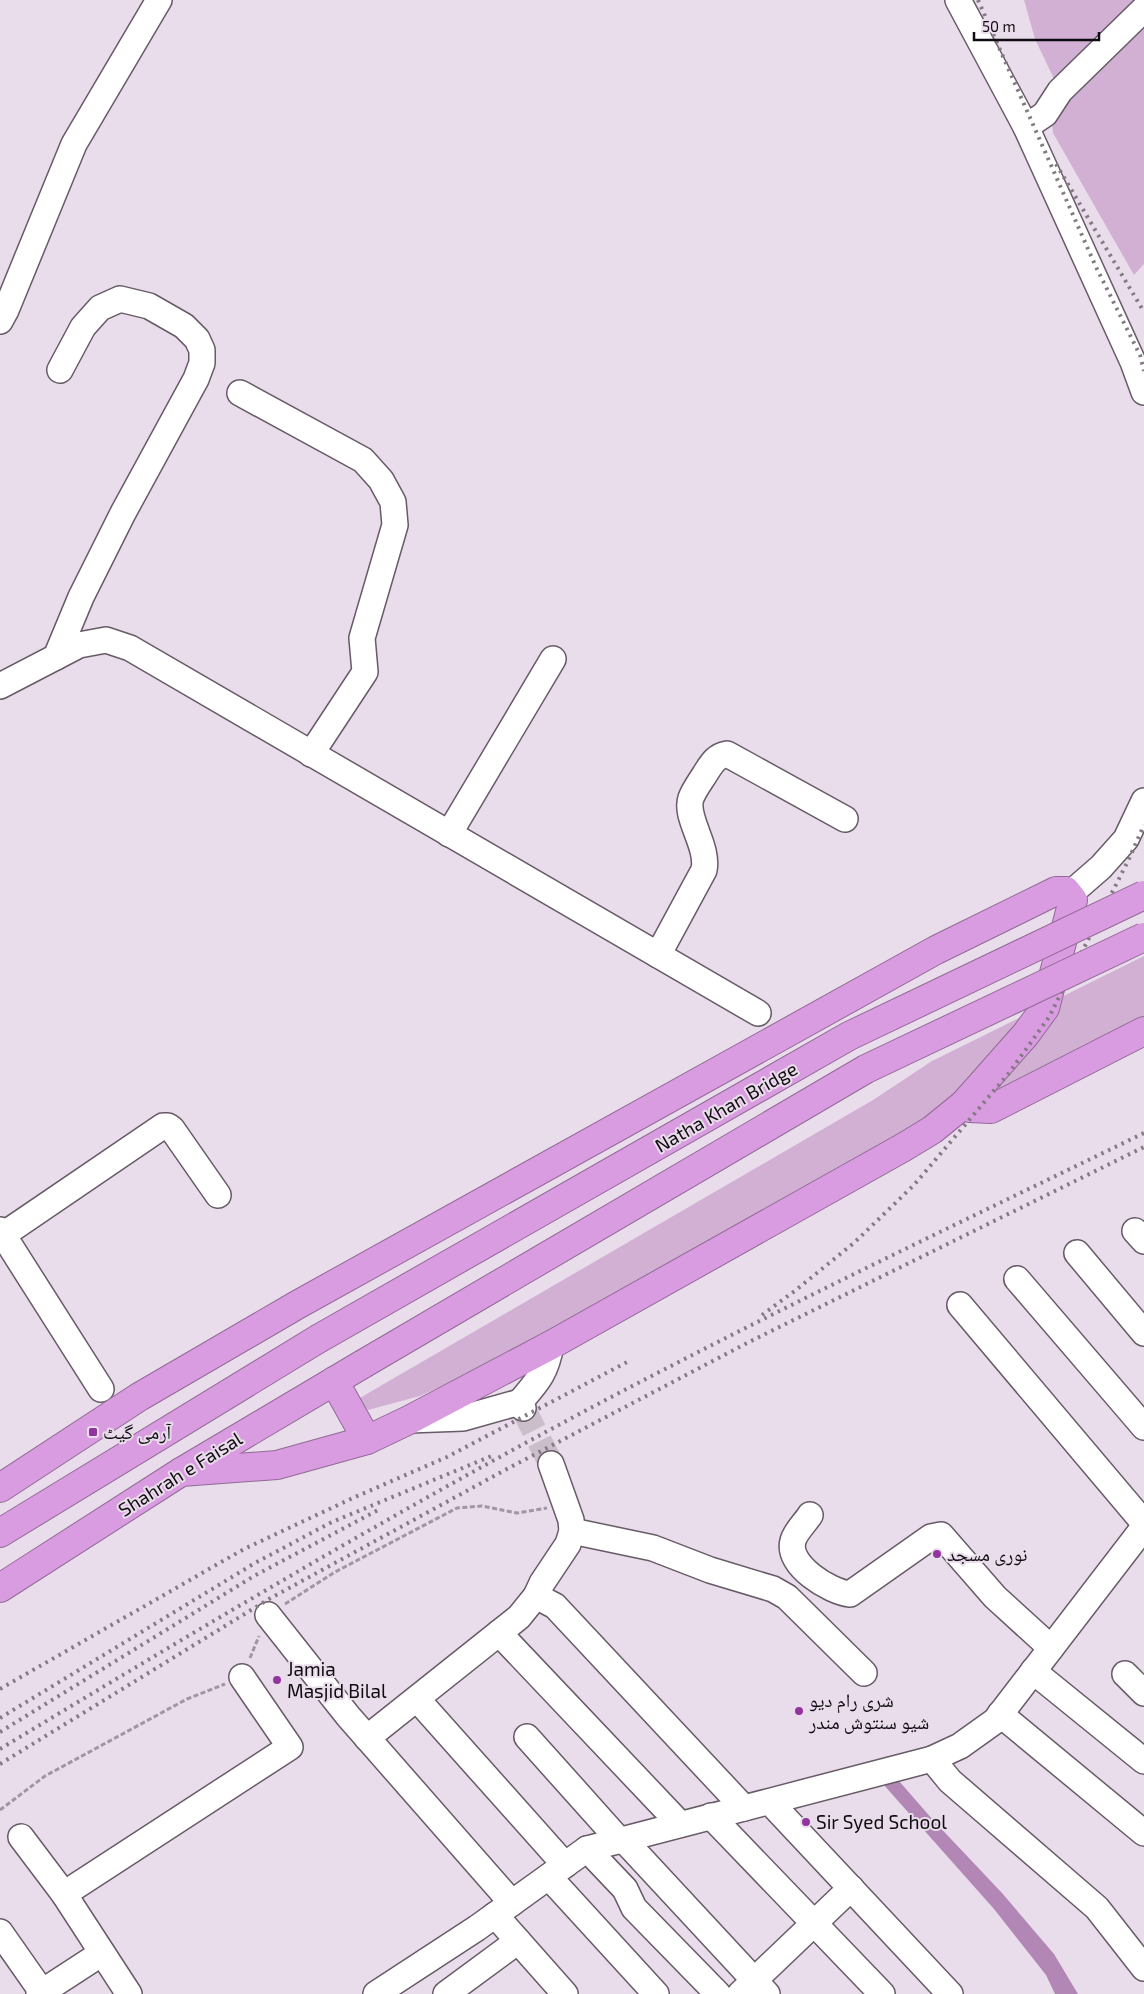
<svg xmlns="http://www.w3.org/2000/svg" width="1144" height="1994" viewBox="0 0 1144 1994" font-family="'Exo 2','Noto Naskh Arabic',sans-serif">
  <style>
    .green { fill: #d1b0d4 }
    .water { fill: #b287b6 }
    .lines { fill: none; stroke-linecap: round; stroke-linejoin: round }
    .minor-tunnel { stroke: #c9beca; stroke-width: 25; stroke-dasharray: 25 12; stroke-linecap: butt }
    .minor-casing { stroke: #665b67; stroke-width: 28 }
    .highway-casing { stroke: #926997; stroke-width: 30 }
    .path { stroke: #a096a1; stroke-width: 3; stroke-dasharray: 5 2.5; stroke-linecap: butt }
    .minor { stroke: #fff; stroke-width: 25 }
    .highway { stroke: #d99ce0; stroke-width: 28 }
    .rail { stroke: #837a84; stroke-width: 4; stroke-dasharray: 2.5 5; stroke-linecap: butt }
    .highway-bridge-casing { stroke: #926997; stroke-width: 30; stroke-linecap: butt }
    .highway-bridge { stroke: #d99ce0; stroke-width: 28 }
    .poi-dot { fill: #92349e; stroke: #eaddeb; stroke-width: 2 }
    .labels { text-anchor: middle; stroke-width: 4; stroke-linejoin: round; paint-order: stroke }
    .street-label { font-size: 19px; fill: #0f0b10; stroke: #eaddeb }
    .poi-label { font-size: 19px; fill: #0f0b10; stroke: #eaddeb; text-anchor: start }
  </style>
  <rect width="100%" height="100%" fill="#eaddeb"/>
  <g class="green">
    <polygon points="1024,0 1144,0 1144,264 1134,275 1053,133 1051,114 1056,83 1035,39"/>
    <polygon points="1144,956 1144,1021 502,1358 420,1396 368,1410 358,1399 873,1100 932,1061"/>
  </g>
  <polygon class="water" points="899,1781 933,1820 1002,1893 1054,1954 1078,1994 1055,1994 1046,1975 994,1909 883,1784"/>
  <g class="lines">
    <polyline class="minor-tunnel" points="523,1408 551,1464"/>
    <g class="minor-casing">
      <g id="minor">
        <polyline points="958,0 1026,127 1133,362 1144,392"/>
        <polyline points="1026,127 1045,114 1060,91 1144,9"/>
        <polyline points="0,321 6,310 74,144 159,0"/>
        <polyline points="240,393 363,460 381,480 393,502 395,525 362,638 365,672 311,754"/>
        <polyline points="56,657 81,597 123,513 196,379 202,363 202,350 197,339 184,326 149,306 120,299 100,308 83,327 60,370"/>
        <polyline points="0,686 79,645 106,640 130,648 758,1013"/>
        <polyline points="449,834 553,659"/>
        <polyline points="1070,894 1101,867 1126,839 1144,801"/>
        <path d="M658,955L704,870C709,846 684,817 691,798C694,790 700,782 705,774C711,765 715,756 727,754L845,819"/>
        <polyline points="0,1230 101,1389"/>
        <polyline points="1135,1231 1144,1241"/>
        <polyline points="3,1235 163,1126 168,1126 172,1129 218,1195"/>
        <polyline points="1077,1253 1144,1333"/>
        <polyline points="1017,1279 1144,1427"/>
        <polyline points="960,1305 1144,1523"/>
        <path d="M523,1408L520,1402C538,1381 546,1373 551,1345"/>
        <polyline points="409,1420 463,1418 520,1402"/>
        <path d="M810,1515C805,1523 795,1532 793,1541C786,1565 830,1592 850,1594L931,1537L941,1535L995,1597L1051,1648"/>
        <polyline points="572,1531 653,1548 710,1570 773,1589 787,1597 864,1673"/>
        <polyline points="536,1596 555,1606 744,1808"/>
        <polyline points="268,1615 348,1716 512,1903"/>
        <polyline points="499,1633 680,1824"/>
        <polyline points="1033,1671 1144,1761"/>
        <polyline points="1125,1674 1144,1693"/>
        <polyline points="417,1699 565,1865"/>
        <polyline points="1000,1714 1144,1833"/>
        <polyline points="527,1737 620,1841"/>
        <polyline points="367,1738 519,1617 536,1596 542,1583 568,1544 572,1531 571,1520 551,1464"/>
        <polyline points="932,1759 950,1781 1097,1908 1144,1968"/>
        <polyline points="770,1802 950,1994"/>
        <polyline points="711,1816 882,1994"/>
        <polyline points="21,1837 64,1894 129,1994"/>
        <polyline points="624,1840 767,1994"/>
        <polyline points="587,1849 625,1889 634,1908 718,1994"/>
        <polyline points="549,1877 656,1994"/>
        <polyline points="64,1894 290,1747 242,1677"/>
        <polyline points="495,1915 565,1994"/>
        <polyline points="0,1932 42,1992"/>
        <polyline points="39,1994 102,1953"/>
        <polyline points="376,1994 477,1928 587,1849 932,1759 960,1746 995,1721 1144,1527"/>
        <polyline points="446,1994 518,1941"/>
        <polyline points="740,1994 851,1888"/>
      </g>
    </g>
    <g class="highway-casing">
      <g id="highway">
        <polyline points="334,1381 367,1440"/>
        <polyline points="181,1472 277,1465 367,1440 409,1420 551,1345 904,1147 932,1130 964,1104 969,1108 991,1109 1144,1031"/>
        <polyline points="0,1488 139,1397 297,1305 936,950 1056,891 1066,891 1073,900 1045,1008 1026,1034 964,1104"/>
        <polyline points="0,1533 318,1339"/>
        <polyline points="0,1588 181,1472 363,1364"/>
      </g>
    </g>
    <g class="path">
      <polyline points="285,1604 335,1572 457,1508 482,1506 517,1513 547,1508"/>
      <polyline points="250,1658 259,1636"/>
      <polyline points="0,1810 45,1776 187,1699 225,1684"/>
    </g>
    <use href="#minor" class="minor"/>
    <use href="#highway" class="highway"/>
    <g class="rail">
      <polyline points="978,0 1096,267 1140,355 1144,371"/>
      <polyline points="1056,164 1144,312"/>
      <polyline points="762,1315 796,1290 855,1242 914,1185 1009,1073 1049,1017 1128,861 1144,825"/>
      <polyline points="0,1689 244,1549 355,1497 447,1457 629,1361"/>
      <polyline points="0,1718 255,1563 332,1522 494,1455"/>
      <polyline points="0,1732 254,1576 378,1510"/>
      <path d="M0,1749C220,1616 441,1484 669,1367C826,1286 986,1210 1144,1133"/>
      <polyline points="0,1764 269,1599 505,1470 749,1342 1144,1147"/>
    </g>
    <g class="highway-bridge-casing">
      <g id="highway-bridge">
        <polyline points="318,1339 849,1036 1144,895"/>
        <polyline points="363,1364 866,1069 1144,937"/>
      </g>
    </g>
    <use href="#highway-bridge" class="highway-bridge"/>
  </g>
  <g class="poi-dot">
    <rect x="88" y="1427" width="10" height="10" rx="2.5"/>
    <circle cx="937" cy="1554" r="5"/>
    <circle cx="277" cy="1680" r="5"/>
    <circle cx="799" cy="1711" r="5"/>
    <circle cx="806" cy="1822" r="5"/>
  </g>
  <g class="labels">
    <g class="street-label">
      <text transform="translate(726 1107) rotate(-30)" y="7">Natha Khan Bridge</text>
      <text transform="translate(180 1474) rotate(-32)" y="7">Shahrah e Faisal</text>
    </g>
    <g class="poi-label">
      <text x="103" y="1439">آرمی گیٹ</text>
      <text x="947" y="1561">نوری مسجد</text>
      <text x="287" y="1676">Jamia<tspan x="287" dy="22">Masjid Bilal</tspan></text>
      <text x="809" y="1707">شری رام دیو<tspan x="809" dy="22">شیو سنتوش مندر</tspan></text>
      <text x="816" y="1829">Sir Syed School</text>
    </g>
  </g>
  <path d="M974 32v8h125v-8" fill="none" stroke="#0f0b10" stroke-width="2.5"/>
  <text x="982" y="32" font-size="15" fill="#0f0b10" stroke="#eaddeb" stroke-width="4" paint-order="stroke">50 m</text>
</svg>
